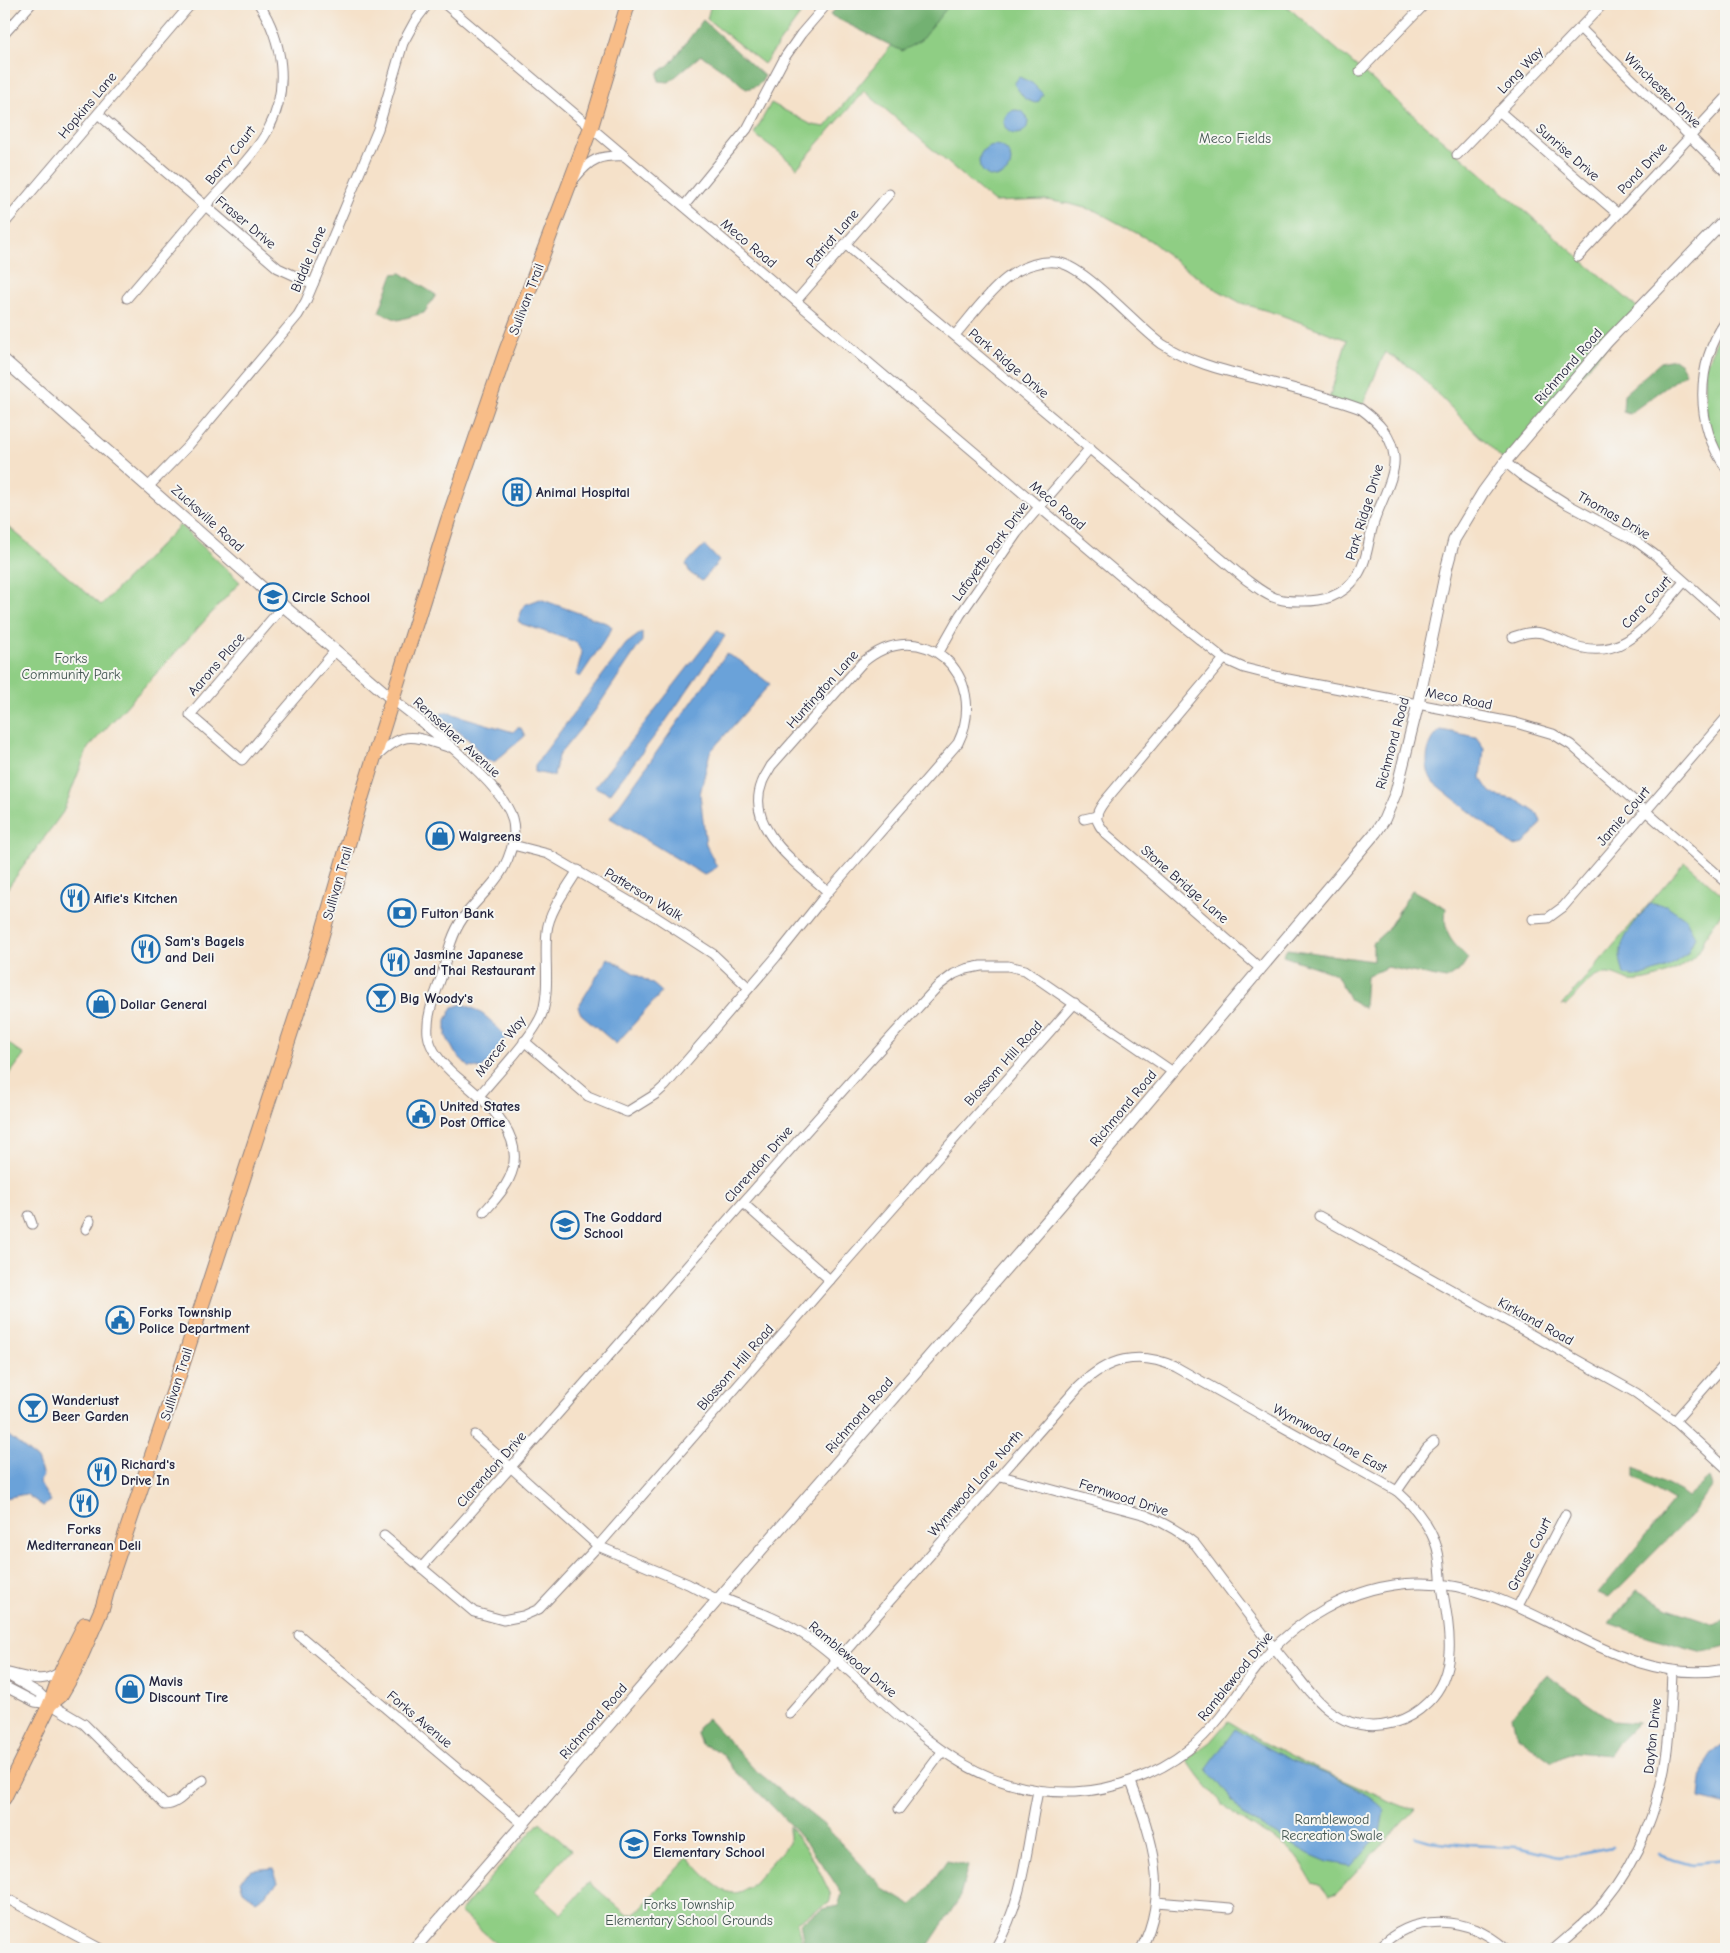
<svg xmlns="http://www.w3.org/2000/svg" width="1730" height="1953" viewBox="0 0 1730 1953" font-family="'Comic Neue',sans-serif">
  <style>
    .green { fill: #8fce84; stroke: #587860 }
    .forest { fill: #73b172; stroke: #4a6a56 }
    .water { fill: #6ba2d9; stroke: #46628a }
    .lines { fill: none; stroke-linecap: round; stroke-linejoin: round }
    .stream { stroke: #6ba2d9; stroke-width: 2.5 }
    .minor-casing { stroke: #8c8282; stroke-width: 11 }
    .tertiary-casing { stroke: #8c8282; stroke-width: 13 }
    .primary-casing { stroke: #8c8282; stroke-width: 16 }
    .minor { stroke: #fff; stroke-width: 9 }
    .tertiary { stroke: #fff; stroke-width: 11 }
    .primary { stroke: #f8bd88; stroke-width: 14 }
    .labels { text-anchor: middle; stroke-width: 4; stroke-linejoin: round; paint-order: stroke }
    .street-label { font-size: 14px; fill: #22223b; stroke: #f6f6f2 }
    .park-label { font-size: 14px; fill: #435651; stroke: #f6f6f2 }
    .poi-label { font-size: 14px; font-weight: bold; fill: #22223b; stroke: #f6f6f2; text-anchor: start }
  </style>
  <rect width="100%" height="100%" fill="#f6f6f2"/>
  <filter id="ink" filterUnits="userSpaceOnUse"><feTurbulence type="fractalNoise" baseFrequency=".02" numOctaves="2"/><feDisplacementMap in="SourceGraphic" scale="10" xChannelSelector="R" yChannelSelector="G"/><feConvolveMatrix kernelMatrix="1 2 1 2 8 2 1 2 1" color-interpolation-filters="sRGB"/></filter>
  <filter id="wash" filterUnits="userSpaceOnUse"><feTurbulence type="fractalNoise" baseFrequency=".0096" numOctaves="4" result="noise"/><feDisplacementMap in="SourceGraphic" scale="20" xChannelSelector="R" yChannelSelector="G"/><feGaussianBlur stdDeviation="1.12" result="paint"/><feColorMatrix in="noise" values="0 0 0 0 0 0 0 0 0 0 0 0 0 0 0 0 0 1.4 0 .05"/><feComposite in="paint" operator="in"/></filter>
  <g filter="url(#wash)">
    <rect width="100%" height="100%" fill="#f5e1c9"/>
    <g class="green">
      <polygon points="711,4 773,4 800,15 764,64 707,19"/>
      <polygon points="937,4 1284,4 1639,309 1505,462 1413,369 1385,352 1361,409 1329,399 1347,340 1281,315 1241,303 1214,288 1179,264 1151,241 1096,211 1070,204 1046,200 994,202 864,91 797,168 779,152 754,134 771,103 812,125 825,127 892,45 899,49"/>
      <polygon points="1726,321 1726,468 1706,424 1705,367"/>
      <polygon points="4,523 101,605 180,525 240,582 88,748 63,812 4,893"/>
      <path d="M1685,862L1726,898C1726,910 1716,920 1709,931C1704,938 1701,951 1694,957C1680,970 1649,983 1630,981C1621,979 1614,973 1604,974C1589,976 1576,995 1566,1006L1562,1005Z"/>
      <polygon points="5,1041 24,1055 4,1082 4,1044"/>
      <path d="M1228,1721L1261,1741L1300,1761L1378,1796L1407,1808L1415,1809L1337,1893L1329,1896L1320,1885L1313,1883C1305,1869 1296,1853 1282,1844C1269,1835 1253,1828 1240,1818C1220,1804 1200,1779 1186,1759L1210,1742Z"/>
      <path d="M540,1822L571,1850L535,1891L561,1914L589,1882L626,1914H635L688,1857C700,1869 716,1892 734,1893C739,1893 745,1890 749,1888L789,1843V1826L814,1860L831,1895L829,1903L796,1922L804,1949H503L460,1912Z"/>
    </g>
    <g class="forest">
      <polygon points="840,4 913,4 919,8 923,4 950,4 921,40 902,51 830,15"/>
      <path d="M703,20L764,76C762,85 755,87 746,89L732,76L701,55L669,82L659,81L658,73L670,64Z"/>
      <polygon points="401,273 436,295 424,313 398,320 379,312 393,274"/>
      <polygon points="1674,359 1681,364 1686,373 1629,414 1623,412 1624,394 1661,362"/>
      <path d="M1412,890L1446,908C1443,934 1450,940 1468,958L1461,969L1446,979L1387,967L1366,977L1364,1008L1350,1000L1336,974L1283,956L1287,949L1373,961V943L1387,930Z"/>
      <polygon points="1635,1468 1680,1491 1688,1497 1709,1478 1712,1486 1692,1514 1609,1598 1598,1594 1674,1501 1635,1478"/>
      <polygon points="1637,1590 1668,1608 1715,1624 1726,1619 1726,1646 1703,1652 1649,1637 1610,1623"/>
      <polygon points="1546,1675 1613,1721 1638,1723 1618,1743 1610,1755 1573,1752 1552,1762 1517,1736 1512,1716"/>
      <path d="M708,1719L754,1769L824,1825L884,1889L912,1906L929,1887L947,1861L968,1866L959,1899L926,1949H919L909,1945L898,1949H805L800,1923L823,1909L838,1906L842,1894C812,1846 778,1809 736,1772C730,1767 727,1759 722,1754C717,1749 707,1747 701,1744L697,1734L699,1725Z"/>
    </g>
    <g class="water">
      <polygon points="1019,77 1032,83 1043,94 1039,101 1035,103 1025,99 1014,84"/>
      <circle cx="1016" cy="122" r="12"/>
      <circle cx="995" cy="161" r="16"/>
      <polygon points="705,546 719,561 702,581 690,573 686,564 700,549"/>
      <polygon points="540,599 609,624 612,627 610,632 580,677 576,675 582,653 576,642 522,624 518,621 524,605"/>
      <polygon points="717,630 725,636 663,725 610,794 595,787"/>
      <polygon points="642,632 642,641 594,712 558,756 554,776 535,772 535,765 626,644"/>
      <polygon points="726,654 739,660 770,684 710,752 700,794 706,845 717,867 704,875 610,818"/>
      <polygon points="446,712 513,732 517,728 521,728 525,736 494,762 486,760 469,740 439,716 442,713"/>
      <path d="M1441,730L1476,737L1484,748L1481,779L1490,792L1498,796L1517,800L1538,814L1541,822L1538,828L1524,844L1513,846L1434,783C1422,768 1426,741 1441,730Z"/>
      <path d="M1650,904L1666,905L1685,918L1695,937L1687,954L1668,967L1640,977L1624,975C1623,969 1620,962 1620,955C1622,935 1638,919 1650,904Z"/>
      <polygon points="608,958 654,985 662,992 616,1044 581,1014 578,1007"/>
      <path d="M462,1004C480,1009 493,1022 505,1036C502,1050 492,1060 481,1069L469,1067L455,1053L446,1036V1020L453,1007Z"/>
      <polygon points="4,1432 37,1459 43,1476 39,1483 51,1501 43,1506 26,1494 4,1498"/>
      <path d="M1235,1729C1253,1739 1271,1751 1289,1759C1322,1773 1358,1784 1384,1809L1380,1834L1351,1866L1328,1862L1309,1854L1245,1817L1207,1768Z"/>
      <path d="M1726,1744V1804H1724L1700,1798C1702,1776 1703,1754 1726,1744Z"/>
      <polygon points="273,1868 278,1882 265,1895 256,1901 243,1891 240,1880 252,1870"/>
    </g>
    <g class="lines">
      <g class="stream">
        <polyline points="1416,1837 1430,1841 1468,1845 1517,1847 1560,1857 1613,1847"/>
        <polyline points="1658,1854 1693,1864 1726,1861"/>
      </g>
    </g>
  </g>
  <g filter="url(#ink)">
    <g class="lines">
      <g class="minor-casing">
        <g id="minor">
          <polyline points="445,4 1129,583 1224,659 1244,668 1288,679 1516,723 1553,734 1571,745 1726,882"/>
          <polyline points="1580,28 1726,172"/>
          <polyline points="4,34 31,4"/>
          <polyline points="1360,71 1425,4"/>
          <polyline points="1499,111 1618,214"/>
          <polyline points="98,114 278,268 313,284"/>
          <polyline points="1457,155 1603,4"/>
          <path d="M575,178C591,158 600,155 625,156"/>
          <polyline points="684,206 747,129 785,57 801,34 827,4"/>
          <polyline points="4,224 191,4"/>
          <path d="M845,244L1244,578C1255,586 1266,596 1279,599C1285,601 1292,601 1298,601C1322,602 1343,597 1357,576C1368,560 1368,539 1374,522C1380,503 1396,476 1394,457C1392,435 1377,421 1361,409C1326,396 1290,388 1255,378C1222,370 1191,363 1162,344C1136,326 1083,263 1055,262C1009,259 982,304 955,335"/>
          <polyline points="1578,257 1726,98"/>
          <path d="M127,298C154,266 181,235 208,203C227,182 255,154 268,130C290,89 283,41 259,4"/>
          <polyline points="796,301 889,194"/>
          <path d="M1726,321C1695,365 1695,424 1726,468"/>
          <polyline points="1505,462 1521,475 1567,504 1636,541 1655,555 1726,618"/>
          <polyline points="149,486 188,446 298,315 306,301 378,129 403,43 415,21 428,4"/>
          <polyline points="283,606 190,715 242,760 335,651"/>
          <path d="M1513,637C1537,628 1545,633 1567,643C1624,667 1651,619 1684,582"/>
          <polyline points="939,652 960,615 1017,533 1090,448"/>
          <path d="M1224,659L1104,802C1093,817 1095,820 1106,834L1261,969"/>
          <path d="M392,699C422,722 502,783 512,818C517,835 511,854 503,869C493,887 475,901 463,918C451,935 447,956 442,975C436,993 426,1014 428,1034C430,1051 444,1066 457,1077C485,1101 530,1136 509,1179C503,1192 493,1202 484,1212"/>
          <path d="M375,758C404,730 411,735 448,747"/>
          <polyline points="1084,819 1097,816"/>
          <polyline points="513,845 548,854 656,917 713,954 749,988"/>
          <polyline points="1533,919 1548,918 1563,907 1726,718"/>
          <path d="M524,1041L588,1096L627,1112L656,1094L665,1086L776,957L828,892L958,743C991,676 922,611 862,663L771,766C768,772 764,777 762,783C744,829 800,866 828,892"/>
          <path d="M479,1096C495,1076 536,1034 543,1011C550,985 544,957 547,931C549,911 568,887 578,870"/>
          <polyline points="743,1203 830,1280"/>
          <polyline points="29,1216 32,1224"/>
          <polyline points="1319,1216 1636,1393 1675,1421 1726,1468"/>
          <polyline points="86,1229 90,1221"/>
          <polyline points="1675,1421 1726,1363"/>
          <path d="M475,1435L598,1546L688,1584L718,1600L722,1598C751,1609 781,1619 806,1636C825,1649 843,1665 860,1681C925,1740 980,1795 1075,1792C1114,1790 1156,1775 1188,1750C1214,1729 1232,1702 1251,1675C1289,1622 1352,1584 1418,1583C1530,1581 1613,1691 1726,1669"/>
          <polyline points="1397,1491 1427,1448 1434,1442"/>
          <polyline points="384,1536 474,1612 503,1620 523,1616 539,1609 598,1546 850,1257 1075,1003"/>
          <path d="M421,1568C595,1375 762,1176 938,986L954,974L966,969L981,966H1008L1025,970L1173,1072"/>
          <polyline points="1518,1606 1565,1515"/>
          <polyline points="299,1635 523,1824"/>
          <path d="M4,1673L39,1693L50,1704L84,1724L165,1805C180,1805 190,1786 203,1780"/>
          <path d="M8,1673C28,1677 45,1685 62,1670"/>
          <polyline points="4,1686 35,1702 50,1704"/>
          <path d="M790,1714L1079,1386C1108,1358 1138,1350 1176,1367L1397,1491C1414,1506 1427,1521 1435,1542C1441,1556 1440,1572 1442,1587C1449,1626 1459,1672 1428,1702C1417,1713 1407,1719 1393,1723C1371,1729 1349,1725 1331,1712C1315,1701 1303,1683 1290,1667C1257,1628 1227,1586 1195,1544C1180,1531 1164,1523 1146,1515L1001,1476"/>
          <path d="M1127,1782H1131C1152,1838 1171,1892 1141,1949"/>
          <polyline points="899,1809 942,1752"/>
          <polyline points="4,1897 101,1949"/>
          <polyline points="1156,1902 1230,1908"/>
          <path d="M995,1949C1025,1898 1026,1847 1038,1791"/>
          <path d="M1378,1949C1414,1911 1469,1916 1506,1949"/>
          <path d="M1554,1949C1571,1934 1590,1919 1604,1902C1639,1860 1660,1804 1667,1751C1670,1725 1671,1697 1672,1671"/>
        </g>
      </g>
      <g class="tertiary-casing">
        <g id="tertiary">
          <polyline points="4,360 273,597 392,699"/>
          <polyline points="414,1949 1060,1206 1376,832 1384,820 1396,792 1418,704 1447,566 1454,540 1483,492 1505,462 1607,342 1726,218"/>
        </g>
      </g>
      <g class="primary-casing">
        <g id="primary">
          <polyline points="50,1704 60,1696 74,1672 103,1606 110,1580 181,1369 317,952 361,799 448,520 506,351 591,127 628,4"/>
          <polyline points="4,1798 50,1704 62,1670 85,1624"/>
        </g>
      </g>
      <use href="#minor" class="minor"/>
      <use href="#tertiary" class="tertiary"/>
      <use href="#primary" class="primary"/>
    </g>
  </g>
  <defs>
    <g id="building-ring" transform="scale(1.4375)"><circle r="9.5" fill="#f6f6f2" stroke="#1f6fb2" stroke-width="1.5"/><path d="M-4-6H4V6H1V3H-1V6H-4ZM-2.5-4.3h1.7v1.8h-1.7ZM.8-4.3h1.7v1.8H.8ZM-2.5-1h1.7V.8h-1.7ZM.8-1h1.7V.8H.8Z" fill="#1f6fb2"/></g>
    <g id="school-ring" transform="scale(1.4375)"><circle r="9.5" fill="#f6f6f2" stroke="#1f6fb2" stroke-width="1.5"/><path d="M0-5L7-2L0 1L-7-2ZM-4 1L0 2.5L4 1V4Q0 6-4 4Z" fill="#1f6fb2"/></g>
    <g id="shop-ring" transform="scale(1.4375)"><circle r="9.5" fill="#f6f6f2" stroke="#1f6fb2" stroke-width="1.5"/><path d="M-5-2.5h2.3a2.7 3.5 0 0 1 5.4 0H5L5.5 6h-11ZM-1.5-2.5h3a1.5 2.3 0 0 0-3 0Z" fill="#1f6fb2"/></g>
    <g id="restaurant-ring" transform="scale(1.4375)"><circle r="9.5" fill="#f6f6f2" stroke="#1f6fb2" stroke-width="1.5"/><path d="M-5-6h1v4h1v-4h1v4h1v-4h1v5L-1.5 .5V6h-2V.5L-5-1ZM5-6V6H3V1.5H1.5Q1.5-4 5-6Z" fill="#1f6fb2"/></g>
    <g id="bank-ring" transform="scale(1.4375)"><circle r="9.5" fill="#f6f6f2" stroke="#1f6fb2" stroke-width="1.5"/><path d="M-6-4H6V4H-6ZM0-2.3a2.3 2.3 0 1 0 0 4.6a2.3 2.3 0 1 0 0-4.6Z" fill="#1f6fb2"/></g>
    <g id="bar-ring" transform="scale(1.4375)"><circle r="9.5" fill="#f6f6f2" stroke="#1f6fb2" stroke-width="1.5"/><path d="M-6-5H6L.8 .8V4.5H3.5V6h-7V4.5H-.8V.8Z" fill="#1f6fb2"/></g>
    <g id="civic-ring" transform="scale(1.4375)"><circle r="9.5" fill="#f6f6f2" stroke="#1f6fb2" stroke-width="1.5"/><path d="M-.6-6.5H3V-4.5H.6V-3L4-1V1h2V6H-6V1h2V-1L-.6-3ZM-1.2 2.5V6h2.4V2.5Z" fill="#1f6fb2"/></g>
  </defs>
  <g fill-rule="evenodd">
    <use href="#building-ring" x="517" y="492"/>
    <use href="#school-ring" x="273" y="597"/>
    <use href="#shop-ring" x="440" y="836"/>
    <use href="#restaurant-ring" x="75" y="898"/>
    <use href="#bank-ring" x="402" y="913"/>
    <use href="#restaurant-ring" x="146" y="949"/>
    <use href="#restaurant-ring" x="395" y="962"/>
    <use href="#bar-ring" x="381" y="998"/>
    <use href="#shop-ring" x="101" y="1004"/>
    <use href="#civic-ring" x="421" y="1114"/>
    <use href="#school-ring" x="565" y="1225"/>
    <use href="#civic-ring" x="120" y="1320"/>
    <use href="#bar-ring" x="33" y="1408"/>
    <use href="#restaurant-ring" x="102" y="1472"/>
    <use href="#restaurant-ring" x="84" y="1503"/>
    <use href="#shop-ring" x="130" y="1689"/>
    <use href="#school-ring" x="634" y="1844"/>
  </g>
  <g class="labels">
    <g class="street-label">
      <text transform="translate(1520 70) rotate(-46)" y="5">Long Way</text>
      <text transform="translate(1663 90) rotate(44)" y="5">Winchester Drive</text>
      <text transform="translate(87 105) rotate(-50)" y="5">Hopkins Lane</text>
      <text transform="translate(1568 152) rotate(41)" y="5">Sunrise Drive</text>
      <text transform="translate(230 155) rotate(-51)" y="5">Barry Court</text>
      <text transform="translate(1642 168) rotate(-47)" y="5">Pond Drive</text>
      <text transform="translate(246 222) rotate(40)" y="5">Fraser Drive</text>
      <text transform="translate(832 238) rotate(-49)" y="5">Patriot Lane</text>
      <text transform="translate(749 243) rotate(40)" y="5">Meco Road</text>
      <text transform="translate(308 259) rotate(-67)" y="5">Biddle Lane</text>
      <text transform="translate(526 299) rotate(-69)" y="5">Sullivan Trail</text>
      <text transform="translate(1009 363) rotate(40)" y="5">Park Ridge Drive</text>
      <text transform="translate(1568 366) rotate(-49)" y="5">Richmond Road</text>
      <text transform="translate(1058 505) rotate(40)" y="5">Meco Road</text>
      <text transform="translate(1364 512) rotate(-73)" y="5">Park Ridge Drive</text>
      <text transform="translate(1614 515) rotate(30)" y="5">Thomas Drive</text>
      <text transform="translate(208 518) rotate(42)" y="5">Zucksville Road</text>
      <text transform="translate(990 551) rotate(-54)" y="5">Lafayette Park Drive</text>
      <text transform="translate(1646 602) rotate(-47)" y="5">Cara Court</text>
      <text transform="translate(216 664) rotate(-49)" y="5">Aarons Place</text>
      <text transform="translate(822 689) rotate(-48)" y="5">Huntington Lane</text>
      <text transform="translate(1459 698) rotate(11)" y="5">Meco Road</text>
      <text transform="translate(457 737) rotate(42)" y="5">Rensselaer Avenue</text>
      <text transform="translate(1392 743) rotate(-75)" y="5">Richmond Road</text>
      <text transform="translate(1623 816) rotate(-49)" y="5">Jamie Court</text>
      <text transform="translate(337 883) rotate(-74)" y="5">Sullivan Trail</text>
      <text transform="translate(1185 884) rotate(41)" y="5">Stone Bridge Lane</text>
      <text transform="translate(644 894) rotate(31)" y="5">Patterson Walk</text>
      <text transform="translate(500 1046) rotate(-52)" y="5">Mercer Way</text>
      <text transform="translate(1003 1063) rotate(-48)" y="5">Blossom Hill Road</text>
      <text transform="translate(1123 1108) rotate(-50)" y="5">Richmond Road</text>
      <text transform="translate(758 1164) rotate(-49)" y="5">Clarendon Drive</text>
      <text transform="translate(1536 1321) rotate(29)" y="5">Kirkland Road</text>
      <text transform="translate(735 1367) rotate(-49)" y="5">Blossom Hill Road</text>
      <text transform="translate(176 1384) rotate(-72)" y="5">Sullivan Trail</text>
      <text transform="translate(859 1415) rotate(-49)" y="5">Richmond Road</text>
      <text transform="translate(1330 1438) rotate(29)" y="5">Wynnwood Lane East</text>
      <text transform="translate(491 1469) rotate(-48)" y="5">Clarendon Drive</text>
      <text transform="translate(975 1483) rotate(-49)" y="5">Wynnwood Lane North</text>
      <text transform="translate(1124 1497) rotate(18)" y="5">Fernwood Drive</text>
      <text transform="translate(1529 1554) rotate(-63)" y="5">Grouse Court</text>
      <text transform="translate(853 1659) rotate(40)" y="5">Ramblewood Drive</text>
      <text transform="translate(1235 1676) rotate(-51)" y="5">Ramblewood Drive</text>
      <text transform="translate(420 1719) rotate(40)" y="5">Forks Avenue</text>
      <text transform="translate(593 1721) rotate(-49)" y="5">Richmond Road</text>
      <text transform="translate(1652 1736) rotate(-84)" y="5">Dayton Drive</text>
    </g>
    <g class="park-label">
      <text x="1235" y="143">Meco Fields</text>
      <text x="71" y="663">Forks<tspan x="71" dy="16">Community Park</tspan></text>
      <text x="1332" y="1824">Ramblewood<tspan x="1332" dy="16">Recreation Swale</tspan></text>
      <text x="689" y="1909">Forks Township<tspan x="689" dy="16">Elementary School Grounds</tspan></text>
    </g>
    <g class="poi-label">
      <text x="536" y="497">Animal Hospital</text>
      <text x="292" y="602">Circle School</text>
      <text x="459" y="841">Walgreens</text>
      <text x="94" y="903">Alfie's Kitchen</text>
      <text x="421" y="918">Fulton Bank</text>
      <text x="165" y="946">Sam's Bagels<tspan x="165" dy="16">and Deli</tspan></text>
      <text x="414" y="959">Jasmine Japanese<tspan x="414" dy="16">and Thai Restaurant</tspan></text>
      <text x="400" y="1003">Big Woody's</text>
      <text x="120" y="1009">Dollar General</text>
      <text x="440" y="1111">United States<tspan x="440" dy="16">Post Office</tspan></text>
      <text x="584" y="1222">The Goddard<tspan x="584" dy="16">School</tspan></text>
      <text x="139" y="1317">Forks Township<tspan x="139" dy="16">Police Department</tspan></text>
      <text x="52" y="1405">Wanderlust<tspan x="52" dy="16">Beer Garden</tspan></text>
      <text x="121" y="1469">Richard's<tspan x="121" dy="16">Drive In</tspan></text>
      <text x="84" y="1534" text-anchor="middle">Forks<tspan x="84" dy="16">Mediterranean Deli</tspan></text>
      <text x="149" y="1686">Mavis<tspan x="149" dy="16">Discount Tire</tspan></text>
      <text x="653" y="1841">Forks Township<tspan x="653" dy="16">Elementary School</tspan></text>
    </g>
  </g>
  <rect width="1730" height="1953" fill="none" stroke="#f6f6f2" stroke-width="20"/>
</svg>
